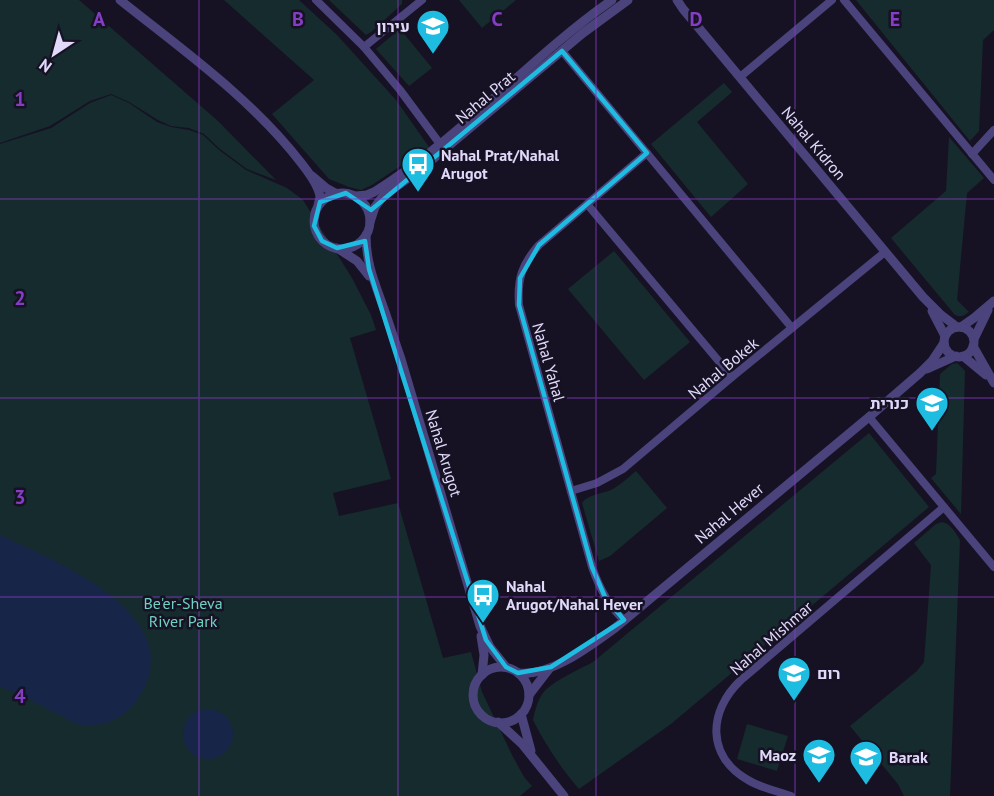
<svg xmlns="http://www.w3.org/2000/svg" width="994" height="796" viewBox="0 0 994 796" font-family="'PT Sans',Heebo,sans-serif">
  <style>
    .green { fill: #162b2d }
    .water { fill: #172548 }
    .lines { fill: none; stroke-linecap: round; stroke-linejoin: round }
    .minor { stroke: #4a437c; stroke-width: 8 }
    .tertiary { stroke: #4a437c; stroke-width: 9 }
    .marked { fill: none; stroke: #1ebce1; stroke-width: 4.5; stroke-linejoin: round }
    .grid { fill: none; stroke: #853dc5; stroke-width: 1.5; stroke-opacity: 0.55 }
    .labels { text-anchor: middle; stroke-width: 5; stroke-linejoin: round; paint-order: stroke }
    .poi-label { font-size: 16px; font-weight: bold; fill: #e0d9fa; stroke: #161224; text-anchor: start }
    .street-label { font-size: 16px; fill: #e0d9fa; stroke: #161224 }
    .park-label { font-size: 16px; fill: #6ed1c1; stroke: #161224 }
    .grid-label { font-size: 20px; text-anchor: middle; font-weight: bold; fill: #853dc5; stroke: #161224; stroke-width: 5; stroke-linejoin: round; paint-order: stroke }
  </style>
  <rect width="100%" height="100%" fill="#161224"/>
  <g class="green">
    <polygon points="0,0 79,0 218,121 276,180 247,169 220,149 204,134 189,128 171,126 158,120 129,102 111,94 90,101 50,126 0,143"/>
    <polygon points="224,0 299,0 337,35 396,100 429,147 372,185 361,190 349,187 329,179 272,114 314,80"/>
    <polygon points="329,0 402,0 402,4 371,32 366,35"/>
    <polygon points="459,0 516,0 482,28"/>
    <polygon points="856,0 994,0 994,30 983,40 979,131 970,141"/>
    <polygon points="400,29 432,68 409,86 376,49"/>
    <polygon points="724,83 732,92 697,122 748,184 711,217 651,144"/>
    <polygon points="111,95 129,103 157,122 171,127 189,130 203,135 219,150 246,170 287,188 303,200 352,278 371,315 376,330 350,338 391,479 333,493 339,516 398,503 443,658 471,652 482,692 512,755 524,777 532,786 520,796 0,796 0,144 51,128 90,103"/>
    <path d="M949,137L984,178L967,193L957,300L969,312C964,315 961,318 955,315L891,238L946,191Z"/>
    <polygon points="614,251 690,342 644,380 568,289"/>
    <polygon points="957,363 965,371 961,514 931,478 936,474 940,374 952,364"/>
    <path d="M869,433L929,507L671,724L579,789C561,768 546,746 533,720C535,711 537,701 543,693C551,682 580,669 593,662Z"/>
    <path d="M636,471L667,508L610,556L599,561L582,503C588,494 603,494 613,489C621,484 629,477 636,471Z"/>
    <path d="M942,522C951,524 955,532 960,540L950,796H904L898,784L850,726L917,671L924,662L931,565L914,543L936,524Z"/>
    <polygon points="747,724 788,736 777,771 737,759"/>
  </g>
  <g class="water">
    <path d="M0,535C55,561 194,616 138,699C126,717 105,727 83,725C75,724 66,718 58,714C39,705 20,693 0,687Z"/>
    <circle cx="208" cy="734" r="25"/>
  </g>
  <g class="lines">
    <g class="minor">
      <polyline points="316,0 364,47 400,90 440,144"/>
      <polyline points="844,0 994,180"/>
      <polyline points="364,47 422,0"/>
      <polyline points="562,51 792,328"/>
      <polyline points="740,77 832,0"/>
      <polyline points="972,154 994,130"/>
      <polyline points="587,204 732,377"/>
      <polyline points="869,417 994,567"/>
      <polyline points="571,491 597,483 623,469 732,377 885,252"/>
      <path d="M624,620C608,606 599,587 592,567L519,305C517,279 522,264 539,245L647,153"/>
      <path d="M791,796C777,791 761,788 748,780C706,756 708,711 741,680L944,507"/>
    </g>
    <g class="tertiary">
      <path d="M120,0C184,51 252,99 302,164C309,173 319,186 320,197C320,198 318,204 318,206"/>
      <polyline points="677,0 683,9 923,297 940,314 957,327"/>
      <polyline points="312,176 326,188 335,193"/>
      <circle cx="342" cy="221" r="28"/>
      <path d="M356,196L367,195L374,192C461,138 529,58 612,0"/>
      <polyline points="370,222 375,207 383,196 421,169 583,33 628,0"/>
      <path d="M366,235C366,264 375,283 384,309C390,326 395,342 401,359L480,626L490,647L506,667"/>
      <polyline points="337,248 357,261 369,276"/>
      <polyline points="932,311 945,336"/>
      <polyline points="961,327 974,318 994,301"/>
      <circle cx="959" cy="342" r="15"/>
      <polyline points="974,339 988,310"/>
      <polyline points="973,346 994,383"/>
      <polyline points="963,356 986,375"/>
      <polyline points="927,369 956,356"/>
      <polyline points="481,636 484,655 482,675"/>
      <circle cx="501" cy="695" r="28"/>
      <path d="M518,673C550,677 590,646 615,628L869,417L920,373L932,361L944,343"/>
      <polyline points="529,695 549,669"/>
      <polyline points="521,714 531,751"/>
      <polyline points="498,722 522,744 564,796"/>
    </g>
  </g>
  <path class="marked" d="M562,51L647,153L539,245L520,278L519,305L592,567L605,597L624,620L551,667L518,673L506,667L486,640L369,269L365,241L337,248L322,241L314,226L320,202L346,193L371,210Z"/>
  <path class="grid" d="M199,0V796M398,0V796M596,0V796M795,0V796M0,199H994M0,398H994M0,597H994"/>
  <defs>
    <g id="school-pin" transform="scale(1.725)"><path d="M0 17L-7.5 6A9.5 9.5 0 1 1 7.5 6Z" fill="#1ebce1" stroke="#161224"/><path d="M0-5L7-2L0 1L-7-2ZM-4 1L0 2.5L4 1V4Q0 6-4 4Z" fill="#fff"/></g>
    <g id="bus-pin" transform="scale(1.725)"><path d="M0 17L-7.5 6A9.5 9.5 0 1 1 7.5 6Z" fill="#1ebce1" stroke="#161224"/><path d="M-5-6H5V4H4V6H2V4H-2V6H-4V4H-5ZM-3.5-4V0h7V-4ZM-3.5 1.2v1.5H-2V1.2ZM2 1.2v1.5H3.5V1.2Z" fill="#fff"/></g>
  </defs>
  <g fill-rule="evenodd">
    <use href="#school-pin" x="433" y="26"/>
    <use href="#bus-pin" x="418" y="164"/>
    <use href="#school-pin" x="932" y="403"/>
    <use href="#bus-pin" x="483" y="595"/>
    <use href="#school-pin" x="794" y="673"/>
    <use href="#school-pin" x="819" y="755"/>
    <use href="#school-pin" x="866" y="757"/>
  </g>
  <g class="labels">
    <g class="poi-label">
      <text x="410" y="32" text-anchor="end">עירון</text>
      <text x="441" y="161">Nahal Prat/Nahal<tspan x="441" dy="18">Arugot</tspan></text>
      <text x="909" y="409" text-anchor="end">כנרית</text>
      <text x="506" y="592">Nahal<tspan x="506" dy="18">Arugot/Nahal Hever</tspan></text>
      <text x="817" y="679">רום</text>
      <text x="796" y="761" text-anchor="end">Maoz</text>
      <text x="889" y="763">Barak</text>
    </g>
    <g class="street-label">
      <text transform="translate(485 97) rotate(-40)" y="6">Nahal Prat</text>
      <text transform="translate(814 143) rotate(50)" y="6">Nahal Kidron</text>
      <text transform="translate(549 362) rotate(74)" y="6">Nahal Yahal</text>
      <text transform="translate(723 368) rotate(-40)" y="6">Nahal Bokek</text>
      <text transform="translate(444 453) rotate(73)" y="6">Nahal Arugot</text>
      <text transform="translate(729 513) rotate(-40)" y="6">Nahal Hever</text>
      <text transform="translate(771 638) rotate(-41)" y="6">Nahal Mishmar</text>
    </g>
    <g class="park-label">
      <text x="183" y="609">Be'er-Sheva<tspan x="183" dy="18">River Park</tspan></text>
    </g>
  </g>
  <g class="grid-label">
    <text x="99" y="26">A</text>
    <text x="298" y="26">B</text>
    <text x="497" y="26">C</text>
    <text x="696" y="26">D</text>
    <text x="895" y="26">E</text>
    <text x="20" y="106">1</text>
    <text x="20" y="305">2</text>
    <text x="20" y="504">3</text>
    <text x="20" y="703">4</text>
  </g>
  <g transform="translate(54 54) rotate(216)" stroke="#161224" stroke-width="4.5" paint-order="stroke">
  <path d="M0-4.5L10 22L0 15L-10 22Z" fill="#e0d9fa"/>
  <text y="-9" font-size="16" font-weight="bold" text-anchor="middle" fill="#e0d9fa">N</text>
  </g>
</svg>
